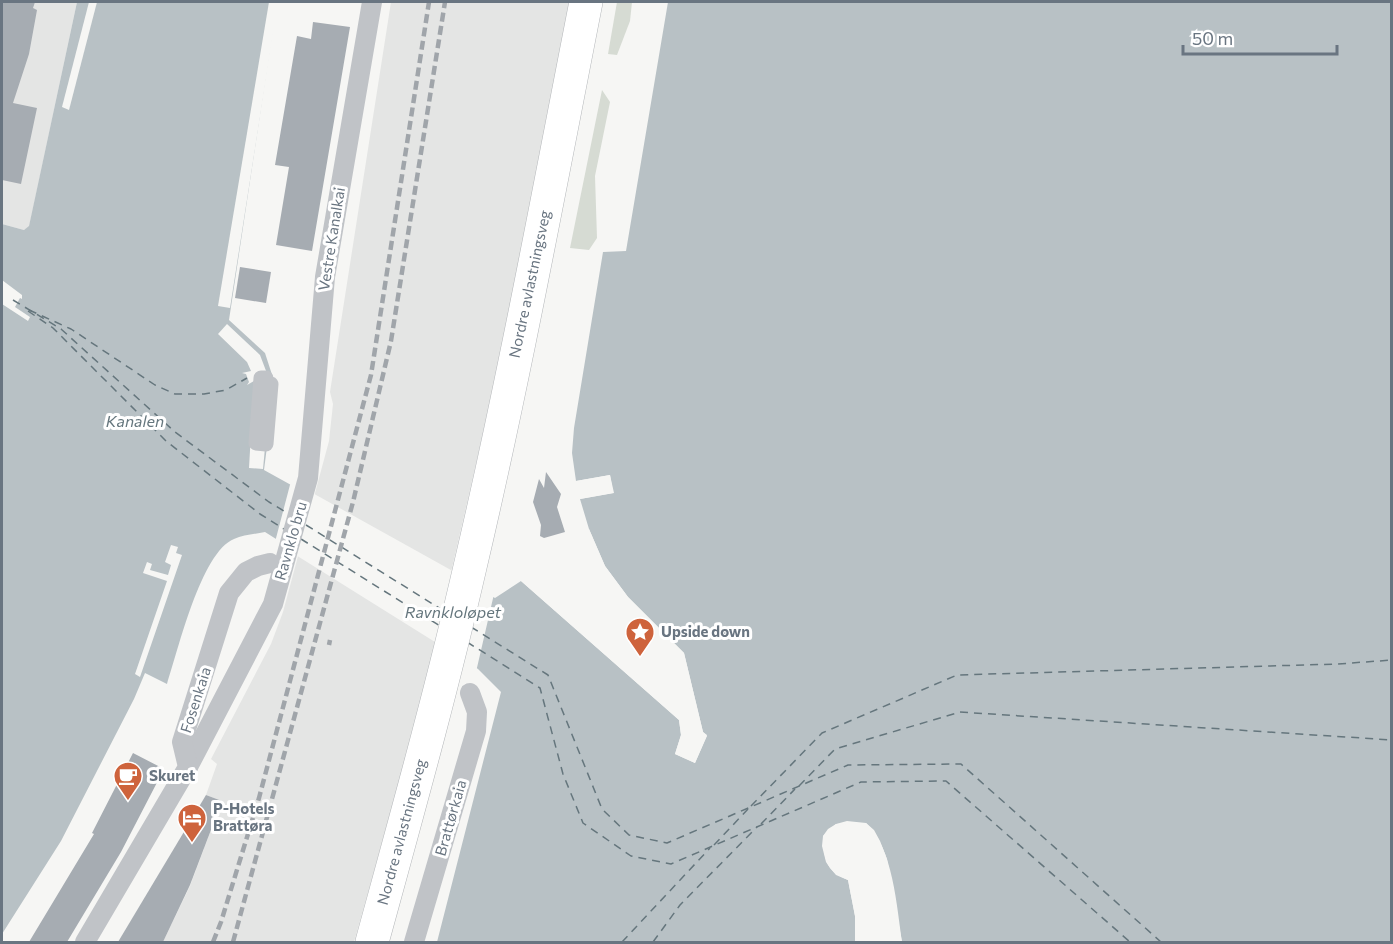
<svg xmlns="http://www.w3.org/2000/svg" width="1393" height="944" viewBox="0 0 1393 944" font-family="Commissioner,sans-serif">
  <style>
    .built { fill: #e4e5e4 }
    .green { fill: #d6dbd3 }
    .water { fill: #b8c1c5 }
    .pier { fill: #f6f6f4 }
    .lines { fill: none; stroke-linecap: round; stroke-linejoin: round }
    .ferry { stroke: #65767d; stroke-width: 1.5; stroke-dasharray: 8 6; stroke-linecap: butt }
    .building { fill: #a6acb2 }
    .trunk-casing { stroke: #b3b6b9; stroke-width: 34 }
    .pedestrian { stroke: #c0c3c7; stroke-width: 15 }
    .minor { stroke: #c0c3c7; stroke-width: 20 }
    .trunk { stroke: #fff; stroke-width: 33 }
    .rail { stroke: #a0a5aa; stroke-width: 4.5; stroke-dasharray: 9 4.5; stroke-linecap: butt }
    .labels { text-anchor: middle; stroke-width: 6; stroke-linejoin: round; paint-order: stroke }
    .street-label { font-size: 15px; fill: #697581; stroke: #fff }
    .poi-label { font-size: 15px; font-weight: bold; fill: #697581; stroke: #fff; text-anchor: start }
    .water-label { font-size: 16px; font-style: italic; fill: #65767d; stroke: #fff }
  </style>
  <rect width="100%" height="100%" fill="#f6f6f4"/>
  <g class="built">
    <polygon points="2,2 77,2 29,227 24,230 2,224"/>
    <polygon points="391,2 570,2 505,338 419,711 354,942 163,942 190,886 222,801 206,795 217,764 211,759 271,644 283,612 329,441 333,404 330,392"/>
  </g>
  <g class="green">
    <polygon points="617,2 632,2 630,21 617,55 608,54"/>
    <polygon points="602,90 610,102 595,176 597,238 589,250 570,248"/>
  </g>
  <path class="water" d="M77,2H277L229,320L265,353L275,384L264,470L495,598L521,581L679,720L681,735L675,754L695,763L707,736L703,732L684,653L628,597L605,566L589,529L580,499L613,493L610,475L576,481L572,453L574,428L603,252L626,251L668,2H1391V942H902C897,908 893,847 866,823L836,824L823,836C824,858 825,871 848,880L855,916V942H437L501,692L478,669L444,645L265,532C255,534 243,535 234,539C201,552 178,651 167,684L145,673L134,699L61,841L2,934V224L24,230L29,226Z"/>
  <g class="pier">
    <polygon points="89,2 97,2 69,110 62,107"/>
    <polygon points="269,2 278,2 230,308 218,306"/>
    <polygon points="2,280 22,295 22,299 20,298 15,307 30,317 28,321 2,304"/>
    <polygon points="227,324 260,355 271,384 263,469 249,468 254,381 247,385 249,382 246,374 242,373 251,371 247,362 218,334"/>
    <polygon points="610,475 614,493 580,499 579,496 610,490 608,478 576,483 576,481"/>
    <polygon points="291,481 494,594 476,672 443,647 275,542"/>
    <polygon points="589,529 605,566 628,597 684,653 703,732 707,735 695,763 675,754 681,735 679,720 521,581 523,579 682,718 684,735 679,752 694,759 704,737 700,733 681,654 626,599 602,568 586,531"/>
    <polygon points="171,545 178,547 176,553 182,555 140,677 135,674 167,581 143,573 147,562 152,564 150,570 168,575 171,565 165,562"/>
    <polygon points="847,821 866,823 874,830 880,841 887,859 902,942 899,942 884,860 877,842 871,832 864,826 847,824 837,826 830,831 826,837 825,846 829,861 833,866 838,873 850,879 858,916 858,942 855,942 855,916 848,880 836,875 830,868 826,862 822,846 823,836 828,829 836,824"/>
  </g>
  <g class="lines">
    <g class="ferry">
      <polyline points="13,300 61,329 175,432 269,502 289,514"/>
      <polyline points="29,310 71,329 155,385 175,394 204,394 226,390 247,378"/>
      <polyline points="28,311 53,328 166,441 260,514 284,529"/>
      <polyline points="306,525 444,611"/>
      <polyline points="301,539 440,626"/>
      <polyline points="471,627 548,675 602,809 629,835 667,843 848,765 961,764 1161,942"/>
      <polyline points="467,642 540,688 563,774 583,823 631,856 671,864 861,782 946,781 1130,942"/>
      <polyline points="799,786 835,749 960,712 1392,740"/>
      <polyline points="751,806 822,733 957,675 1338,664 1392,660"/>
      <polyline points="761,824 795,789"/>
      <polyline points="714,845 748,809"/>
      <polyline points="622,942 710,848"/>
      <polyline points="653,942 680,905 757,827"/>
    </g>
  </g>
  <g class="building">
    <polygon points="2,2 35,2 33,8 37,10 29,54 13,103 37,108 21,184 2,180"/>
    <polygon points="313,22 350,27 312,251 276,245 289,167 275,165 297,36 311,39"/>
    <polygon points="240,267 271,272 266,303 235,298"/>
    <polygon points="546,472 561,494 557,507 565,532 544,538 540,536 541,525 533,502 539,479 544,488"/>
    <polygon points="133,753 164,769 121,852 67,942 29,942 94,834 92,833"/>
    <polygon points="206,795 222,801 190,885 163,942 118,942"/>
  </g>
  <g class="lines">
    <g class="trunk-casing">
      <path id="trunk" d="M372,942C406,818 441,693 470,567C514,380 549,190 586,2"/>
    </g>
    <polygon class="pedestrian" points="261,378 266,378 262,438 267,383 271,384 266,444 256,443"/>
    <g class="minor">
      <polyline points="188,767 273,604 308,478 325,277 372,2"/>
      <polyline points="85,942 188,767 182,742 229,593 246,572 258,566 270,563"/>
      <polyline points="414,942 476,731 477,712 470,693"/>
    </g>
    <use href="#trunk" class="trunk"/>
    <g class="rail">
      <polyline points="329,645 330,640"/>
      <polyline points="213,942 221,922 259,798 371,375 429,2"/>
      <polyline points="233,942 353,502 391,341 445,2"/>
    </g>
  </g>
  <defs>
    <g id="sight-pin" transform="scale(1.5)"><path d="M0 17L-7.5 6A9.5 9.5 0 1 1 7.5 6Z" fill="#ce633c" stroke="#fff"/><path d="M0-6L1.8-2.2L6-1.7L2.9 1.2L3.7 5.4L0 3.3L-3.7 5.4L-2.9 1.2L-6-1.7L-1.8-2.2Z" fill="#fff"/></g>
    <g id="cafe-pin" transform="scale(1.5)"><path d="M0 17L-7.5 6A9.5 9.5 0 1 1 7.5 6Z" fill="#ce633c" stroke="#fff"/><path d="M-5.5-4.5H6V0H3Q3 3.5 0 3.5H-2.5Q-5.5 3.5-5.5 0ZM3-3.2v2h1.7v-2ZM-6 4.5H4V6H-6Z" fill="#fff"/></g>
    <g id="hotel-pin" transform="scale(1.5)"><path d="M0 17L-7.5 6A9.5 9.5 0 1 1 7.5 6Z" fill="#ce633c" stroke="#fff"/><path d="M-6-4.5h1.5V1H6V5H4.5V3h-9V5H-6ZM-4 0a1.8 1.8 0 1 1 3.6 0ZM.5 0V-2.5h3Q6-2.5 6 0Z" fill="#fff"/></g>
  </defs>
  <g fill-rule="evenodd">
    <use href="#sight-pin" x="640" y="632"/>
    <use href="#cafe-pin" x="128" y="776"/>
    <use href="#hotel-pin" x="192" y="818"/>
  </g>
  <g class="labels">
    <g class="street-label">
      <text transform="translate(332 239) rotate(-81)" y="5">Vestre Kanalkai</text>
      <text transform="translate(530 284) rotate(-78)" y="5">Nordre avlastningsveg</text>
      <text transform="translate(291 541) rotate(-74)" y="5">Ravnklo bru</text>
      <text transform="translate(196 700) rotate(-72)" y="5">Fosenkaia</text>
      <text transform="translate(451 818) rotate(-74)" y="5">Brattørkaia</text>
      <text transform="translate(402 832) rotate(-75)" y="5">Nordre avlastningsveg</text>
    </g>
    <g class="poi-label">
      <text x="661" y="637">Upside down</text>
      <text x="149" y="781">Skuret</text>
      <text x="213" y="814">P-Hotels<tspan x="213" dy="17">Brattøra</tspan></text>
    </g>
    <g class="water-label">
      <text x="135" y="427">Kanalen</text>
      <text x="453" y="618">Ravnkloløpet</text>
    </g>
  </g>
  <rect width="1393" height="944" fill="none" stroke="#697581" stroke-width="6"/>
  <path d="M1183 45v9h154v-9" fill="none" stroke="#697581" stroke-width="3"/>
  <text x="1192" y="45" font-size="18" fill="#697581" stroke="#ffffff" stroke-width="4.5" paint-order="stroke">50 m</text>
</svg>
